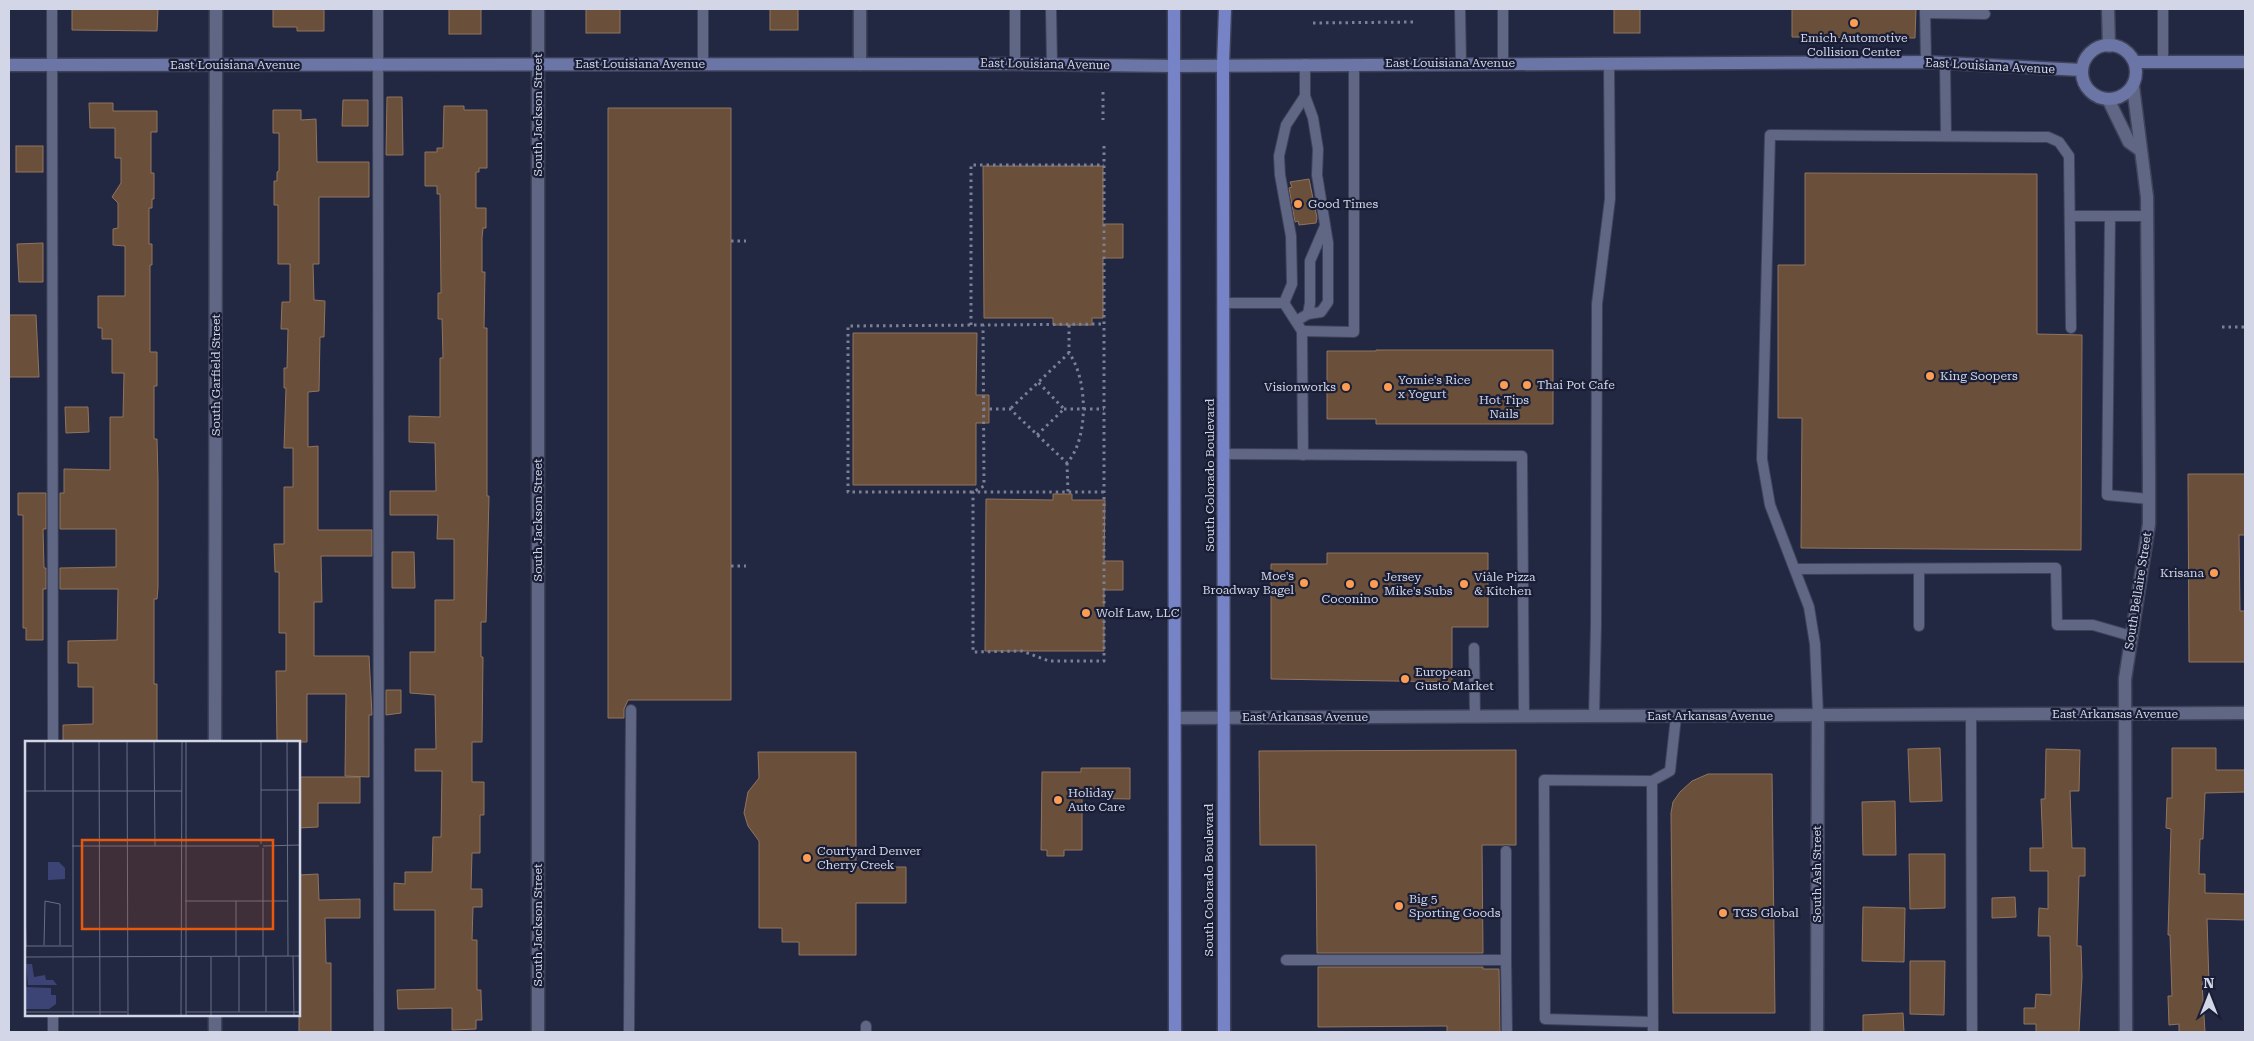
<svg xmlns="http://www.w3.org/2000/svg" width="2254" height="1041" viewBox="0 0 2254 1041" font-family="'Roboto Serif',serif">
  <style>
    .building { fill: #6a4f3b; stroke: #91745f }
    .lines { fill: none; stroke-linecap: round; stroke-linejoin: round }
    .lane-casing { stroke: #3f4359; stroke-width: 12 }
    .street-casing { stroke: #3f4359; stroke-width: 15 }
    .secondary-casing { stroke: #3f4359; stroke-width: 15 }
    .primary-casing { stroke: #3f4359; stroke-width: 15 }
    .path { stroke: #7b8095; stroke-width: 3; stroke-dasharray: 2.5 4; stroke-linecap: butt }
    .lane { stroke: #606785; stroke-width: 10 }
    .street { stroke: #606785; stroke-width: 12 }
    .secondary { stroke: #6b75a6; stroke-width: 12 }
    .primary { stroke: #7683c7; stroke-width: 12 }
    .poi-dot { fill: #fc9d53; stroke: #191e36; stroke-width: 2 }
    .labels { text-anchor: middle; stroke-width: 4.5; stroke-linejoin: round; paint-order: stroke }
    .poi-label { font-size: 12px; fill: #d2d6e7; stroke: #191e36; text-anchor: start }
    .street-label { font-size: 12px; fill: #d2d6e7; stroke: #191e36 }
    .inset-road { fill: none; stroke: #686e83; stroke-width: 1 }
    .view { fill: #e8590c; fill-opacity: 0.15; stroke: #e8590c; stroke-width: 2.5 }
    .inset-edge { fill: none; stroke: #d2d6e7; stroke-width: 2.5 }
  </style>
  <rect width="100%" height="100%" fill="#222841"/>
  <g class="building">
    <polygon points="72,9 158,9 157,31 72,30"/>
    <polygon points="273,9 324,9 324,31 297,31 297,27 273,27"/>
    <rect x="449" y="9" width="32" height="25"/>
    <rect x="586" y="9" width="34" height="24"/>
    <rect x="770" y="9" width="28" height="21"/>
    <rect x="1614" y="9" width="26" height="24"/>
    <polygon points="1792,9 1916,9 1915,38 1792,37"/>
    <polygon points="387,97 402,97 403,155 386,155"/>
    <polygon points="343,100 368,100 368,126 342,126"/>
    <polygon points="89,103 113,103 113,111 157,111 157,132 151,132 151,173 154,173 154,199 152,199 152,208 149,208 149,244 152,244 152,265 150,265 150,352 157,352 157,386 154,386 154,439 157,439 158,480 158,587 157,599 154,599 154,684 157,684 157,741 63,742 63,725 93,724 93,687 78,687 78,663 68,663 68,641 117,640 118,589 60,589 60,568 116,567 116,529 60,529 60,493 64,493 64,469 110,470 110,417 123,417 124,373 112,373 112,339 102,339 102,328 98,328 98,296 125,296 125,246 113,245 113,229 118,228 118,203 112,197 121,183 121,158 115,158 115,128 90,128"/>
    <polygon points="444,106 464,106 464,110 487,110 487,168 479,168 479,172 476,172 476,208 486,208 486,228 483,228 482,238 482,272 485,272 484,328 487,328 487,496 489,496 486,622 481,622 481,657 483,657 482,742 472,742 472,782 484,782 484,815 480,815 480,853 472,853 471,889 482,889 482,907 473,907 472,940 477,940 477,990 481,990 481,995 482,1020 476,1020 476,1029 452,1030 452,1008 398,1009 397,990 435,989 435,910 394,910 394,883 405,884 405,872 432,872 433,837 441,837 442,771 415,771 415,749 436,749 435,695 410,693 410,652 435,652 435,600 454,600 454,539 437,539 438,515 390,515 390,491 436,491 435,443 409,442 409,416 440,417 440,358 443,358 442,319 438,319 438,293 441,293 440,194 437,194 437,186 425,186 425,152 437,152 437,148 443,148"/>
    <polygon points="608,108 731,108 731,700 628,700 624,709 624,718 608,718"/>
    <polygon points="273,110 301,110 301,120 316,119 317,162 369,162 369,197 319,197 319,264 313,264 314,300 325,301 324,337 320,337 319,391 308,392 308,447 318,446 318,530 372,530 372,556 321,556 322,602 314,602 314,656 369,656 372,715 369,715 369,777 345,776 346,694 307,694 307,742 277,742 276,671 286,671 286,633 279,633 279,572 275,572 274,544 284,544 284,487 293,487 293,448 284,448 286,388 284,388 284,368 287,368 288,329 281,329 282,302 290,302 290,264 278,264 278,205 274,205 274,181 277,181 277,172 279,171 279,133 273,133"/>
    <rect x="16" y="146" width="27" height="26"/>
    <polygon points="983,166 1103,166 1103,224 1123,224 1123,258 1103,258 1103,318 1092,318 1092,325 1053,325 1053,318 984,318"/>
    <polygon points="1805,173 2037,174 2037,334 2082,335 2081,550 1801,548 1802,418 1778,418 1778,265 1805,265"/>
    <polygon points="1309,179 1317,218 1316,223 1299,225 1298,221 1295,222 1289,188 1292,187 1290,182"/>
    <polygon points="43,243 43,282 19,282 17,244"/>
    <polygon points="9,315 36,315 39,377 9,377"/>
    <polygon points="853,333 977,333 976,395 989,395 989,423 976,423 976,485 853,485"/>
    <polygon points="1376,350 1553,350 1553,424 1376,424 1376,419 1327,419 1327,351 1376,351"/>
    <polygon points="65,407 88,407 89,432 66,433"/>
    <polygon points="2188,474 2245,474 2245,535 2239,535 2240,611 2245,611 2245,662 2189,662"/>
    <polygon points="18,493 46,493 46,529 43,529 44,568 46,568 46,589 43,589 43,640 26,640 26,628 23,628 23,515 18,515"/>
    <polygon points="1053,494 1072,494 1072,500 1105,500 1104,561 1123,561 1123,590 1104,590 1104,651 985,651 986,499 1053,500"/>
    <polygon points="392,552 414,552 415,588 392,588"/>
    <polygon points="1327,553 1488,553 1488,627 1452,627 1452,682 1271,679 1271,564 1327,564"/>
    <polygon points="386,690 401,690 401,713 386,715"/>
    <polygon points="1940,748 1942,801 1910,802 1908,749"/>
    <polygon points="2172,748 2216,748 2216,770 2245,770 2245,792 2205,793 2203,839 2200,839 2199,874 2205,874 2205,893 2245,894 2245,920 2207,919 2209,984 2202,984 2205,1032 2179,1032 2179,1024 2169,1025 2168,996 2172,996 2170,935 2168,935 2171,829 2166,828 2167,798 2172,798"/>
    <polygon points="2046,749 2080,750 2079,791 2070,791 2072,848 2085,848 2085,876 2079,876 2077,946 2081,946 2082,977 2079,1032 2036,1032 2036,1024 2024,1024 2024,1008 2035,1008 2036,994 2051,995 2050,936 2038,936 2039,908 2048,909 2048,871 2030,871 2030,848 2043,848 2041,799 2045,799"/>
    <polygon points="1516,750 1516,845 1482,845 1483,953 1317,953 1316,845 1260,845 1259,751"/>
    <polygon points="758,752 856,752 856,867 906,867 906,903 856,903 856,955 799,955 799,942 782,942 782,928 759,928 759,841 748,826 744,813 748,792 759,778"/>
    <polygon points="1081,768 1130,768 1130,799 1082,798 1082,850 1064,850 1064,856 1047,856 1047,850 1041,850 1042,772 1081,772"/>
    <polygon points="1708,774 1772,774 1775,1013 1673,1013 1671,813 1673,802 1680,792 1692,781"/>
    <polygon points="299,777 360,777 360,803 318,803 318,827 299,828"/>
    <polygon points="1895,801 1896,855 1863,855 1862,802"/>
    <polygon points="1909,854 1945,854 1945,908 1910,909"/>
    <polygon points="318,874 319,900 360,899 360,918 325,918 326,963 331,963 331,1032 299,1032 299,875"/>
    <polygon points="2015,897 2016,917 1992,918 1992,898"/>
    <polygon points="1863,907 1905,908 1904,962 1862,961"/>
    <polygon points="1910,961 1945,961 1944,1015 1910,1014"/>
    <polygon points="1318,967 1483,967 1483,969 1499,969 1500,1032 1447,1032 1447,1026 1318,1027"/>
    <polygon points="1903,1013 1904,1032 1863,1032 1863,1015"/>
  </g>
  <g class="lines">
    <g class="lane-casing">
      <g id="lane">
        <polyline points="52,9 53,742"/>
        <polyline points="378,9 379,1032"/>
        <polyline points="703,9 703,64"/>
        <polyline points="1051,9 1052,64"/>
        <polyline points="1460,9 1461,63"/>
        <polyline points="1503,9 1503,63"/>
        <polyline points="1925,9 1926,62"/>
        <polyline points="2163,9 2163,62"/>
        <polyline points="1925,13 1985,14"/>
        <polyline points="1945,63 1946,136"/>
        <polyline points="1015,64 1015,9"/>
        <polyline points="2070,216 2147,216"/>
        <polyline points="2110,216 2107,495 2149,499"/>
        <polyline points="1224,303 1284,303"/>
        <polyline points="1284,303 1292,284 1291,236 1280,175 1279,156 1286,125 1305,96"/>
        <polyline points="1284,303 1302,331 1303,455"/>
        <polyline points="1308,314 1310,303 1310,261 1325,226"/>
        <polyline points="1296,321 1308,314 1321,312 1328,302 1328,243 1317,175 1318,149 1313,118 1305,96 1305,64"/>
        <polyline points="1302,331 1354,332 1354,64"/>
        <polyline points="1223,454 1522,456 1524,717"/>
        <polyline points="1796,569 2056,568 2057,625 2093,625 2131,636"/>
        <polyline points="1919,569 1919,626"/>
        <polyline points="1474,648 1475,717"/>
        <polyline points="1971,714 1972,1032"/>
        <polyline points="1818,715 1815,644 1809,607 1770,505 1762,459 1770,135 2048,137 2059,142 2069,156 2071,328"/>
        <polyline points="1594,717 1596,624 1597,304 1610,199 1609,63"/>
        <polyline points="1652,781 1653,1032"/>
        <polyline points="1286,960 1506,960 1506,851"/>
        <polyline points="1506,960 1507,1032"/>
        <polyline points="53,1015 53,1032"/>
        <polyline points="1653,1022 1545,1019 1544,780 1652,781 1670,771 1676,717"/>
        <polyline points="866,1026 866,1032"/>
        <polyline points="629,1032 631,710"/>
      </g>
    </g>
    <g class="street-casing">
      <g id="street">
        <polyline points="538,9 538,1032"/>
        <polyline points="860,9 860,64"/>
        <polyline points="2108,9 2109,46"/>
        <polyline points="2108,99 2129,142 2140,150"/>
        <polyline points="1175,718 2245,713"/>
        <polyline points="215,742 216,9"/>
        <polyline points="215,1032 215,1015"/>
        <polyline points="1817,1032 1818,715"/>
        <polyline points="2126,1032 2125,679 2149,524 2149,475 2147,197 2133,86"/>
      </g>
    </g>
    <g class="secondary-casing">
      <g id="secondary">
        <circle cx="2109" cy="72" r="27"/>
        <polyline points="2135,62 2245,62"/>
        <polyline points="9,65 1015,64 1173,66 1926,62 2082,70"/>
      </g>
    </g>
    <g class="primary-casing">
      <g id="primary">
        <polyline points="1174,9 1175,1032"/>
        <polyline points="1224,1032 1223,65 1225,9"/>
      </g>
    </g>
    <g class="path">
      <polyline points="1313,23 1414,22"/>
      <polyline points="1103,92 1103,120"/>
      <path d="M1104,146C1104,318 1104,489 1104,661H1049L1022,651L973,652V492H1104"/>
      <polyline points="731,241 746,241"/>
      <polyline points="971,325 971,165 1104,165"/>
      <polyline points="983,325 848,326 848,492 973,492 984,486 983,325 1104,324"/>
      <polyline points="1069,325 1069,353"/>
      <polyline points="2222,327 2245,327"/>
      <path d="M983,409H1010L1067,463C1089,439 1088,379 1069,353L1010,409"/>
      <polyline points="1064,409 1104,409"/>
      <polyline points="1037,435 1064,409 1038,382"/>
      <polyline points="1067,463 1068,492"/>
      <polyline points="731,566 746,566"/>
    </g>
    <use href="#lane" class="lane"/>
    <use href="#street" class="street"/>
    <use href="#secondary" class="secondary"/>
    <use href="#primary" class="primary"/>
  </g>
  <g class="poi-dot">
    <circle cx="1854" cy="23" r="5"/>
    <circle cx="1298" cy="204" r="5"/>
    <circle cx="1930" cy="376" r="5"/>
    <circle cx="1504" cy="385" r="5"/>
    <circle cx="1527" cy="385" r="5"/>
    <circle cx="1346" cy="387" r="5"/>
    <circle cx="1388" cy="387" r="5"/>
    <circle cx="2214" cy="573" r="5"/>
    <circle cx="1304" cy="583" r="5"/>
    <circle cx="1350" cy="584" r="5"/>
    <circle cx="1374" cy="584" r="5"/>
    <circle cx="1464" cy="584" r="5"/>
    <circle cx="1086" cy="613" r="5"/>
    <circle cx="1405" cy="679" r="5"/>
    <circle cx="1058" cy="800" r="5"/>
    <circle cx="807" cy="858" r="5"/>
    <circle cx="1399" cy="906" r="5"/>
    <circle cx="1723" cy="913" r="5"/>
  </g>
  <g class="labels">
    <g class="poi-label">
      <text x="1854" y="42" text-anchor="middle">Emich Automotive<tspan x="1854" dy="14">Collision Center</tspan></text>
      <text x="1308" y="208">Good Times</text>
      <text x="1940" y="380">King Soopers</text>
      <text x="1398" y="384">Yomie's Rice<tspan x="1398" dy="14">x Yogurt</tspan></text>
      <text x="1537" y="389">Thai Pot Cafe</text>
      <text x="1336" y="391" text-anchor="end">Visionworks</text>
      <text x="1504" y="404" text-anchor="middle">Hot Tips<tspan x="1504" dy="14">Nails</tspan></text>
      <text x="2204" y="577" text-anchor="end">Krisana</text>
      <text x="1294" y="580" text-anchor="end">Moe's<tspan x="1294" dy="14">Broadway Bagel</tspan></text>
      <text x="1384" y="581">Jersey<tspan x="1384" dy="14">Mike's Subs</tspan></text>
      <text x="1474" y="581">Viàle Pizza<tspan x="1474" dy="14">&amp; Kitchen</tspan></text>
      <text x="1350" y="603" text-anchor="middle">Coconino</text>
      <text x="1096" y="617">Wolf Law, LLC</text>
      <text x="1415" y="676">European<tspan x="1415" dy="14">Gusto Market</tspan></text>
      <text x="1068" y="797">Holiday<tspan x="1068" dy="14">Auto Care</tspan></text>
      <text x="817" y="855">Courtyard Denver<tspan x="817" dy="14">Cherry Creek</tspan></text>
      <text x="1409" y="903">Big 5<tspan x="1409" dy="14">Sporting Goods</tspan></text>
      <text x="1733" y="917">TGS Global</text>
    </g>
    <g class="street-label">
      <text x="1450" y="67">East Louisiana Avenue</text>
      <text x="640" y="68">East Louisiana Avenue</text>
      <text transform="translate(1045 64) rotate(1)" y="4">East Louisiana Avenue</text>
      <text x="235" y="69">East Louisiana Avenue</text>
      <text transform="translate(1990 66) rotate(3)" y="4">East Louisiana Avenue</text>
      <text transform="translate(538 115) rotate(-90)" y="4">South Jackson Street</text>
      <text transform="translate(216 375) rotate(-90)" y="4">South Garfield Street</text>
      <text transform="translate(1210 475) rotate(-90)" y="4">South Colorado Boulevard</text>
      <text transform="translate(538 520) rotate(-90)" y="4">South Jackson Street</text>
      <text transform="translate(2138 591) rotate(-81)" y="4">South Bellaire Street</text>
      <text x="2115" y="718">East Arkansas Avenue</text>
      <text x="1710" y="720">East Arkansas Avenue</text>
      <text x="1305" y="721">East Arkansas Avenue</text>
      <text transform="translate(1817 874) rotate(-90)" y="4">South Ash Street</text>
      <text transform="translate(1209 880) rotate(-90)" y="4">South Colorado Boulevard</text>
      <text transform="translate(538 925) rotate(-90)" y="4">South Jackson Street</text>
    </g>
  </g>
  <g transform="translate(25 741)">
    <rect width="275" height="275" fill="#222841"/>
    <path d="M23,121H34L40,127V138L23,139ZM1,223H7L9,236L20,234L21,239H28L32,244H3ZM0,246L26,247V254H31V263L24,268H0Z" fill="#3b4475"/>
    <path class="inset-road" d="M74,0L75,275M102,0L103,275M129,0L130,105M262,0L263,215M236,49H275M0,50H157M20,50V0M236,103V0M47,105H234M238,105L275,104M160,160H263M211,160V215M0,161L1,205M19,204L20,160L35,163V204M0,205H47M214,215V271M238,215V107M241,215V271M268,215L269,275M0,216L275,215M186,216V275M0,271H102M161,271H275M48,275V0M156,275L157,0M161,275V0"/>
    <path class="view" d="M57,99H248V188H57Z"/>
    <rect width="275" height="275" class="inset-edge"/>
  </g>
  <rect width="2254" height="1041" fill="none" stroke="#d2d6e7" stroke-width="20"/>
  <g transform="translate(2209 996)" stroke="#191e36" stroke-width="4" paint-order="stroke">
  <path d="M0-4L9 19L0 12L-9 19Z" fill="#d2d6e7"/>
  <text y="-8" font-size="14" font-weight="bold" text-anchor="middle" fill="#d2d6e7">N</text>
  </g>
</svg>
